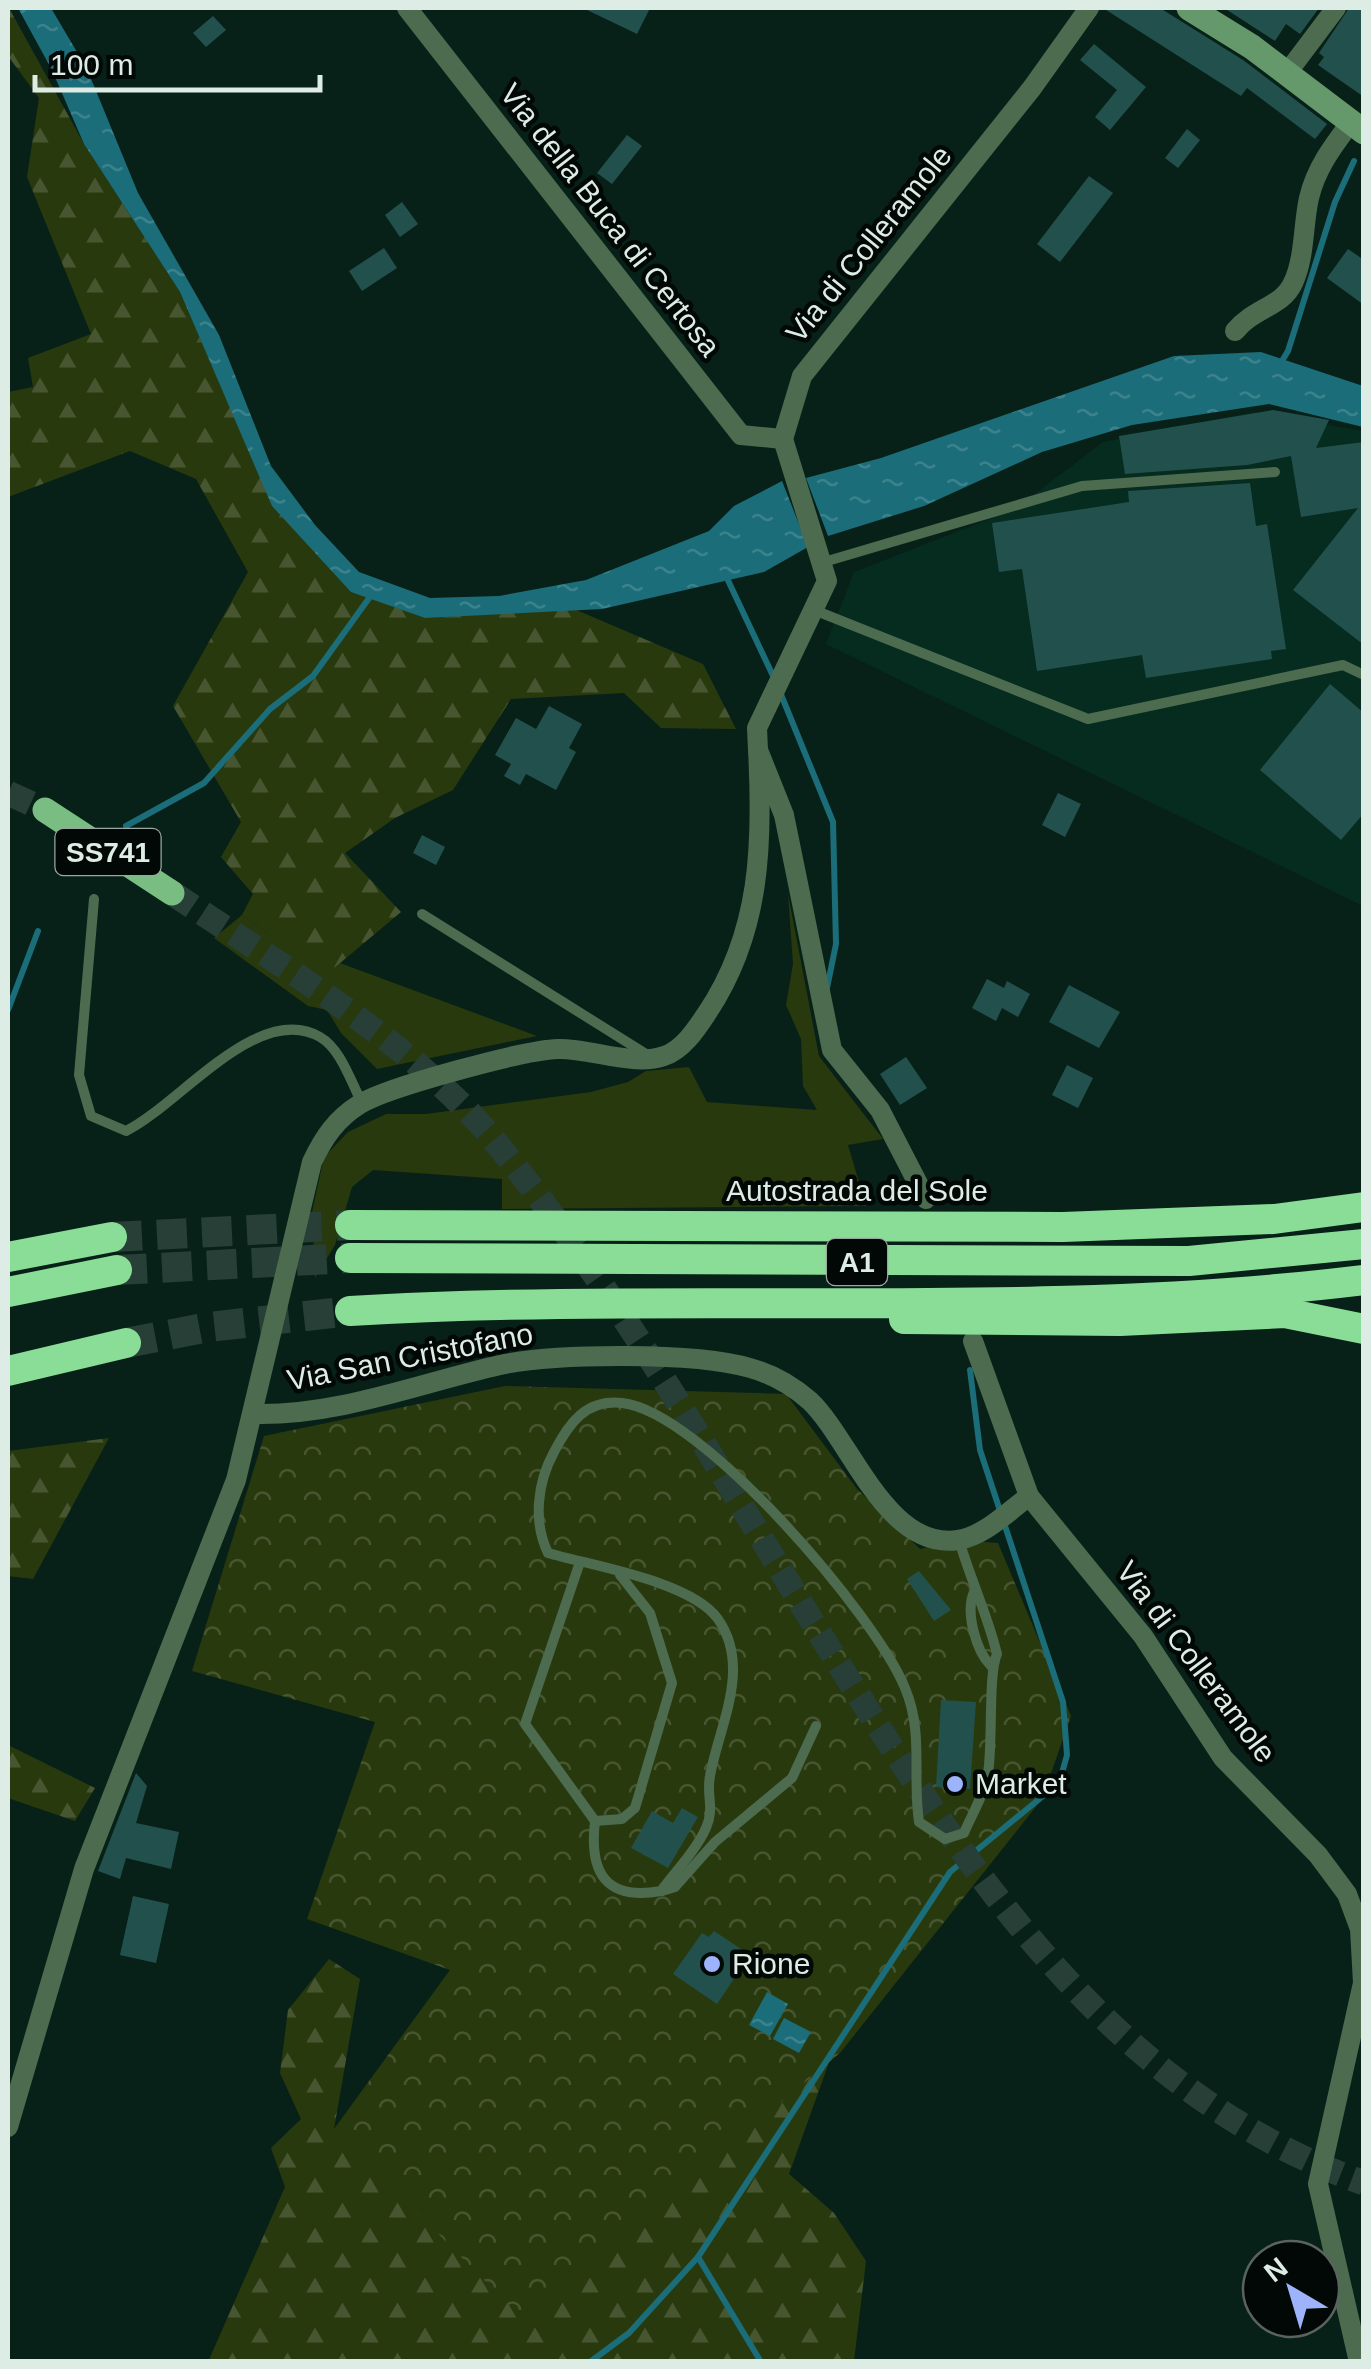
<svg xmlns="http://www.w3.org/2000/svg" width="1371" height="2369" viewBox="0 0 1371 2369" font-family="Arial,sans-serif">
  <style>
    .built { fill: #062b1f }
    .grass { fill: #28390d }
    .forest { fill: url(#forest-firs) }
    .park { fill: url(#park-crowns) }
    .water { fill: url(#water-ripples) }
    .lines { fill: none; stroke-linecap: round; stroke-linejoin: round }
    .stream { stroke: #1b6d79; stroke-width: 6 }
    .building { fill: #22514d }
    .primary-tunnel { stroke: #273f37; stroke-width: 25; stroke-dasharray: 25 12; stroke-linecap: butt }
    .highway-tunnel { stroke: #273f37; stroke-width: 30; stroke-dasharray: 30 15; stroke-linecap: butt }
    .lane { stroke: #4c6b4f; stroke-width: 10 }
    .street { stroke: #4c6b4f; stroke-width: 20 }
    .secondary { stroke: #65996c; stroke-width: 25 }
    .primary { stroke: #79bd82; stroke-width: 25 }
    .highway { stroke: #8add96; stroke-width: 30 }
    .poi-dot { fill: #9db4fd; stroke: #020805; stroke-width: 4 }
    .labels { text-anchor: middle; stroke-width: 9; stroke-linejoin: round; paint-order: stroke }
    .shield { fill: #020805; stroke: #9ba8a2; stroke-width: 2.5 }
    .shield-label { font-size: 28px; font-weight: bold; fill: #ddece5 }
    .street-label { font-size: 30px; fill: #ddece5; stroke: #020805 }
    .poi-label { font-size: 30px; fill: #ddece5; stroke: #020805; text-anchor: start }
  </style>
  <defs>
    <pattern id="forest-firs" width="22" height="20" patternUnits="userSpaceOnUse" patternTransform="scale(2.5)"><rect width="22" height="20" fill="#28390d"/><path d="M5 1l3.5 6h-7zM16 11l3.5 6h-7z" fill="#475630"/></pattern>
    <pattern id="park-crowns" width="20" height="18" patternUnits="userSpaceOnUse" patternTransform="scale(2.5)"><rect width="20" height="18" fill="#28390d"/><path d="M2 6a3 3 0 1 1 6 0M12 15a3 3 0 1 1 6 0" fill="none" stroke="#475630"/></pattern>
    <pattern id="water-ripples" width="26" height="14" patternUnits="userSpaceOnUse" patternTransform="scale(2.5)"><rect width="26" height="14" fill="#1b6d79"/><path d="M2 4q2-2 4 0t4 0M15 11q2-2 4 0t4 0" fill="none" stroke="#3c828c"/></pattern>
  </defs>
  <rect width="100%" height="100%" fill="#072118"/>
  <polygon class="built" points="1255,412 1363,431 1363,906 826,644 854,572 1015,509 1103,442"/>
  <g class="grass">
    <polygon points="788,894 819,1056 883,1139 848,1145 866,1206 502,1209 502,1179 373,1170 352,1187 335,1245 315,1278 312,1212 324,1157 348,1132 386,1114 426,1114 591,1092 628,1082 646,1071 689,1067 707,1102 817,1110 803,1086 801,1039 786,1005 793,964"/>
    <polygon points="242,915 327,973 340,963 537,1036 377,1069 341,1033 327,1010 308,1006 214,938"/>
  </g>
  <g class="forest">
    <polygon points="9,8 84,144 180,292 225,396 351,591 425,618 574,609 703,664 736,729 661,728 624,693 511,699 453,790 395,818 345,853 401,912 327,974 242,915 253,894 221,857 241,822 173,706 248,572 196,479 130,451 8,497 8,392 33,387 28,358 91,334 27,177 39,98 8,56"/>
    <polygon points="109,1438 33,1579 8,1576 8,1451"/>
    <polygon points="8,1745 95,1788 75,1821 8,1798"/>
    <polygon points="329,1959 360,1979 334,2129 832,2054 789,2174 834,2213 866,2261 854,2361 208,2362 285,2187 271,2148 301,2119 280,2073 288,2010"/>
  </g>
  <polygon class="park" points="505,1386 786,1394 857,1489 920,1549 959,1540 998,1543 1071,1716 1042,1799 840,2053 522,2318 334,2129 450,1970 307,1919 375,1722 192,1671 264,1436"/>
  <g class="water">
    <polygon points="18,8 51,8 87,69 138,193 219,335 271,466 315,525 359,572 430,598 499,596 586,580 709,531 734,506 782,481 808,547 764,572 602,609 425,618 351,592 272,506 180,292 84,144 52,70"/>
    <polygon points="1261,352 1363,386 1363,427 1269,404 1132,425 1042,452 924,506 828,536 806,478 881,458 1174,356"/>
    <polygon points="767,1992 788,2004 770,2036 749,2025"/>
    <polygon points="784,2018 811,2032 799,2053 773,2039"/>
  </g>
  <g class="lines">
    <g class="stream">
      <polyline points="1279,366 1288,351 1335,202 1354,161"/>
      <polyline points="725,574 775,680"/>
      <polyline points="780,692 833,822 836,944 827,988"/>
      <polyline points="126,826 204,783 270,709 313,676 372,594"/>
      <polyline points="8,1010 38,931"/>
      <polyline points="698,2257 761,2362"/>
      <polyline points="590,2362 629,2333 698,2257 950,1872 1043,1796 1062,1773 1067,1755 1063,1702 980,1450 970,1370"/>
    </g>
  </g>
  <g class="building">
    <polygon points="583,8 650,8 637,34"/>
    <polygon points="1103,8 1160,8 1243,60 1327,124 1315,139 1247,88 1241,96"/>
    <polygon points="1224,8 1319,8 1300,34 1286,24 1275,41"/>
    <polygon points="1349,8 1364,8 1364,97 1318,65 1324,57 1319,53"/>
    <polygon points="213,16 226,30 206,47 193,33"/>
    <polygon points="1094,44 1146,87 1110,130 1095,117 1117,90 1080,60"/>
    <polygon points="1187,129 1200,140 1178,168 1165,158"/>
    <polygon points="627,135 642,146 612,184 597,173"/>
    <polygon points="1089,176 1113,193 1060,262 1037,244"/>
    <polygon points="402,202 418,224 400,237 385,215"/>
    <polygon points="384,248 397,268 362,291 349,271"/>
    <polygon points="1348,249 1364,260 1364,305 1327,278"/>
    <polygon points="1273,410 1329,420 1316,448 1364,442 1364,645 1293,590 1358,508 1301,517 1291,456 1247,465 1125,474 1119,436"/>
    <polygon points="1250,483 1256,526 1267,524 1286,649 1271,651 1272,659 1146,678 1142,655 1037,671 1022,569 999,572 992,523 1129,502 1128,491"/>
    <polygon points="1330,684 1364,713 1364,813 1341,840 1260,770"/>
    <polygon points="549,706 582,724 569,748 576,752 556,790 526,774 520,785 504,776 511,764 495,755 516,718 536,729"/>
    <polygon points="1058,793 1081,804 1065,837 1042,825"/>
    <polygon points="422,835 445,847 436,865 413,853"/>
    <polygon points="987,979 1004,988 1007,981 1030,994 1018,1017 1002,1008 996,1021 972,1008"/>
    <polygon points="1069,985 1120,1012 1099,1048 1049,1022"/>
    <polygon points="906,1057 927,1088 900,1105 880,1074"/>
    <polygon points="1067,1065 1093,1078 1078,1108 1052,1095"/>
    <polygon points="919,1571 951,1610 934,1621 907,1579"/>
    <polygon points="941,1700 976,1702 970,1789 936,1787"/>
    <polygon points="136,1773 147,1786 136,1823 179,1832 171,1869 126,1858 120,1879 98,1871"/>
    <polygon points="682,1808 698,1817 668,1868 631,1848 652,1811 673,1823"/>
    <polygon points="133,1896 169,1904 156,1963 120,1955"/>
    <polygon points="714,1931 750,1955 717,2004 673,1974 702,1933 709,1937"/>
  </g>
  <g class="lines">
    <g class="primary-tunnel">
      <polyline points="8,793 45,810"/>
      <path d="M172,893C278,964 418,1046 498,1145C626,1302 726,1484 833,1655C970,1873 1109,2091 1364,2183"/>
    </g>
    <g class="highway-tunnel">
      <polyline points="112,1237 350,1225"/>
      <polyline points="117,1270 350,1258"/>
      <polyline points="126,1343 209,1327 350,1311"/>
    </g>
    <g class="lane">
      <polyline points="824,562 1082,486 1275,472"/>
      <polyline points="814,610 1088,719 1343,665 1364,675"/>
      <path d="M94,899L79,1075L91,1116L126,1131C179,1105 258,1001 320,1037C341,1049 351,1082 362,1103"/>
      <polyline points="422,914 646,1054"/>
      <path d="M580,1562L525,1724L595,1821C589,1872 605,1901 661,1891C676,1871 696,1850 706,1828C715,1808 706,1795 710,1776C719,1726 752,1668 718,1619C691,1581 592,1566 548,1553C533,1522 537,1483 554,1452C569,1423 586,1399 622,1403C701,1411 876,1616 905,1688C924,1733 912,1776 919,1822L945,1839L964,1833C972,1814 985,1793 988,1773C993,1744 988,1673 997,1654C987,1613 971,1581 959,1540"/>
      <path d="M974,1592C965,1612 976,1651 991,1666"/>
      <polyline points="595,1821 622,1819 635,1808 672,1683 650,1613 620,1575"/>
      <polyline points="662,1891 675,1887 715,1842 792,1778 816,1726"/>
    </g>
    <g class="street">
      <polyline points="407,8 741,435 783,439"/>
      <polyline points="1287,73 1336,8"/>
      <path d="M1235,331C1255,307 1282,307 1293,283C1305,258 1303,224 1309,198C1316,168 1333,146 1351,122"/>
      <polyline points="926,1199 880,1110 832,1050 784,815 758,750 757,728 827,581 783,439 802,376 1032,88 1089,8"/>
      <polyline points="973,1341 1029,1496 1143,1636 1223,1758 1318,1855 1347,1894 1360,1929 1363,1983 1318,2184 1359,2362"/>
      <path d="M254,1414C338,1416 420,1383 500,1365C557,1353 695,1352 750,1368C772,1374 793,1386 810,1401C851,1440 887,1551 958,1540C984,1536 1008,1512 1029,1496"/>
      <path d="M8,2127L84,1869L236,1480L312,1162C324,1137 336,1119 360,1104C388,1087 524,1050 558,1049C590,1048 633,1067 664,1056C683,1050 697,1028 707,1013C761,932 763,844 758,750"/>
    </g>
    <polyline class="secondary" points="1189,8 1252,47 1364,132"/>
    <polyline class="primary" points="45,810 172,893"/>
    <g class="highway">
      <polyline points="350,1225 1063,1227 1274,1219 1364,1207"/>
      <polyline points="8,1257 112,1237"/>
      <polyline points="350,1258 1189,1261 1364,1244"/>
      <polyline points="8,1292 117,1270"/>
      <path d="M350,1311C687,1291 1028,1321 1364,1280"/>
      <polyline points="904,1319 1120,1321 1285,1313 1364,1329"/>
      <polyline points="8,1371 126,1343"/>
    </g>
  </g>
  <g class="poi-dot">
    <circle cx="955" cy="1784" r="10"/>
    <circle cx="712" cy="1964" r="10"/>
  </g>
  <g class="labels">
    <g class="shield">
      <rect x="55.5" y="829" width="105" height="46" rx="8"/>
      <rect x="827" y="1239" width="60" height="46" rx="8"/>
    </g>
    <g class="shield-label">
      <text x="108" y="862">SS741</text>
      <text x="857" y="1272">A1</text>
    </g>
    <g class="street-label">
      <text transform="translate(610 220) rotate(52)" y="10">Via della Buca di Certosa</text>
      <text transform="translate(869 244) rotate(-51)" y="10">Via di Colleramole</text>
      <text x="857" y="1201">Autostrada del Sole</text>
      <text transform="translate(410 1357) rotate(-11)" y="10">Via San Cristofano</text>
      <text transform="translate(1196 1662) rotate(53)" y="10">Via di Colleramole</text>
    </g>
    <g class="poi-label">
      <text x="975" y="1794">Market</text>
      <text x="732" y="1974">Rione</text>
    </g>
  </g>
  <rect width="1371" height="2369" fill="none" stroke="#ddece5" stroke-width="20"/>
  <g transform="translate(1291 2289) rotate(322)"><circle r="48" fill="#020805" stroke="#5a635f" stroke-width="2.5"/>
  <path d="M0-8L18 38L0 25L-18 38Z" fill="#9db4fd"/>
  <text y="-15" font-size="28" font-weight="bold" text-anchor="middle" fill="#ddece5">N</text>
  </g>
  <path d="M35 75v15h285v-15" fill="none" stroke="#ddece5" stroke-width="5"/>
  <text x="50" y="75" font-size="30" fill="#ddece5" stroke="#020805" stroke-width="8" paint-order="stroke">100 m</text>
</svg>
